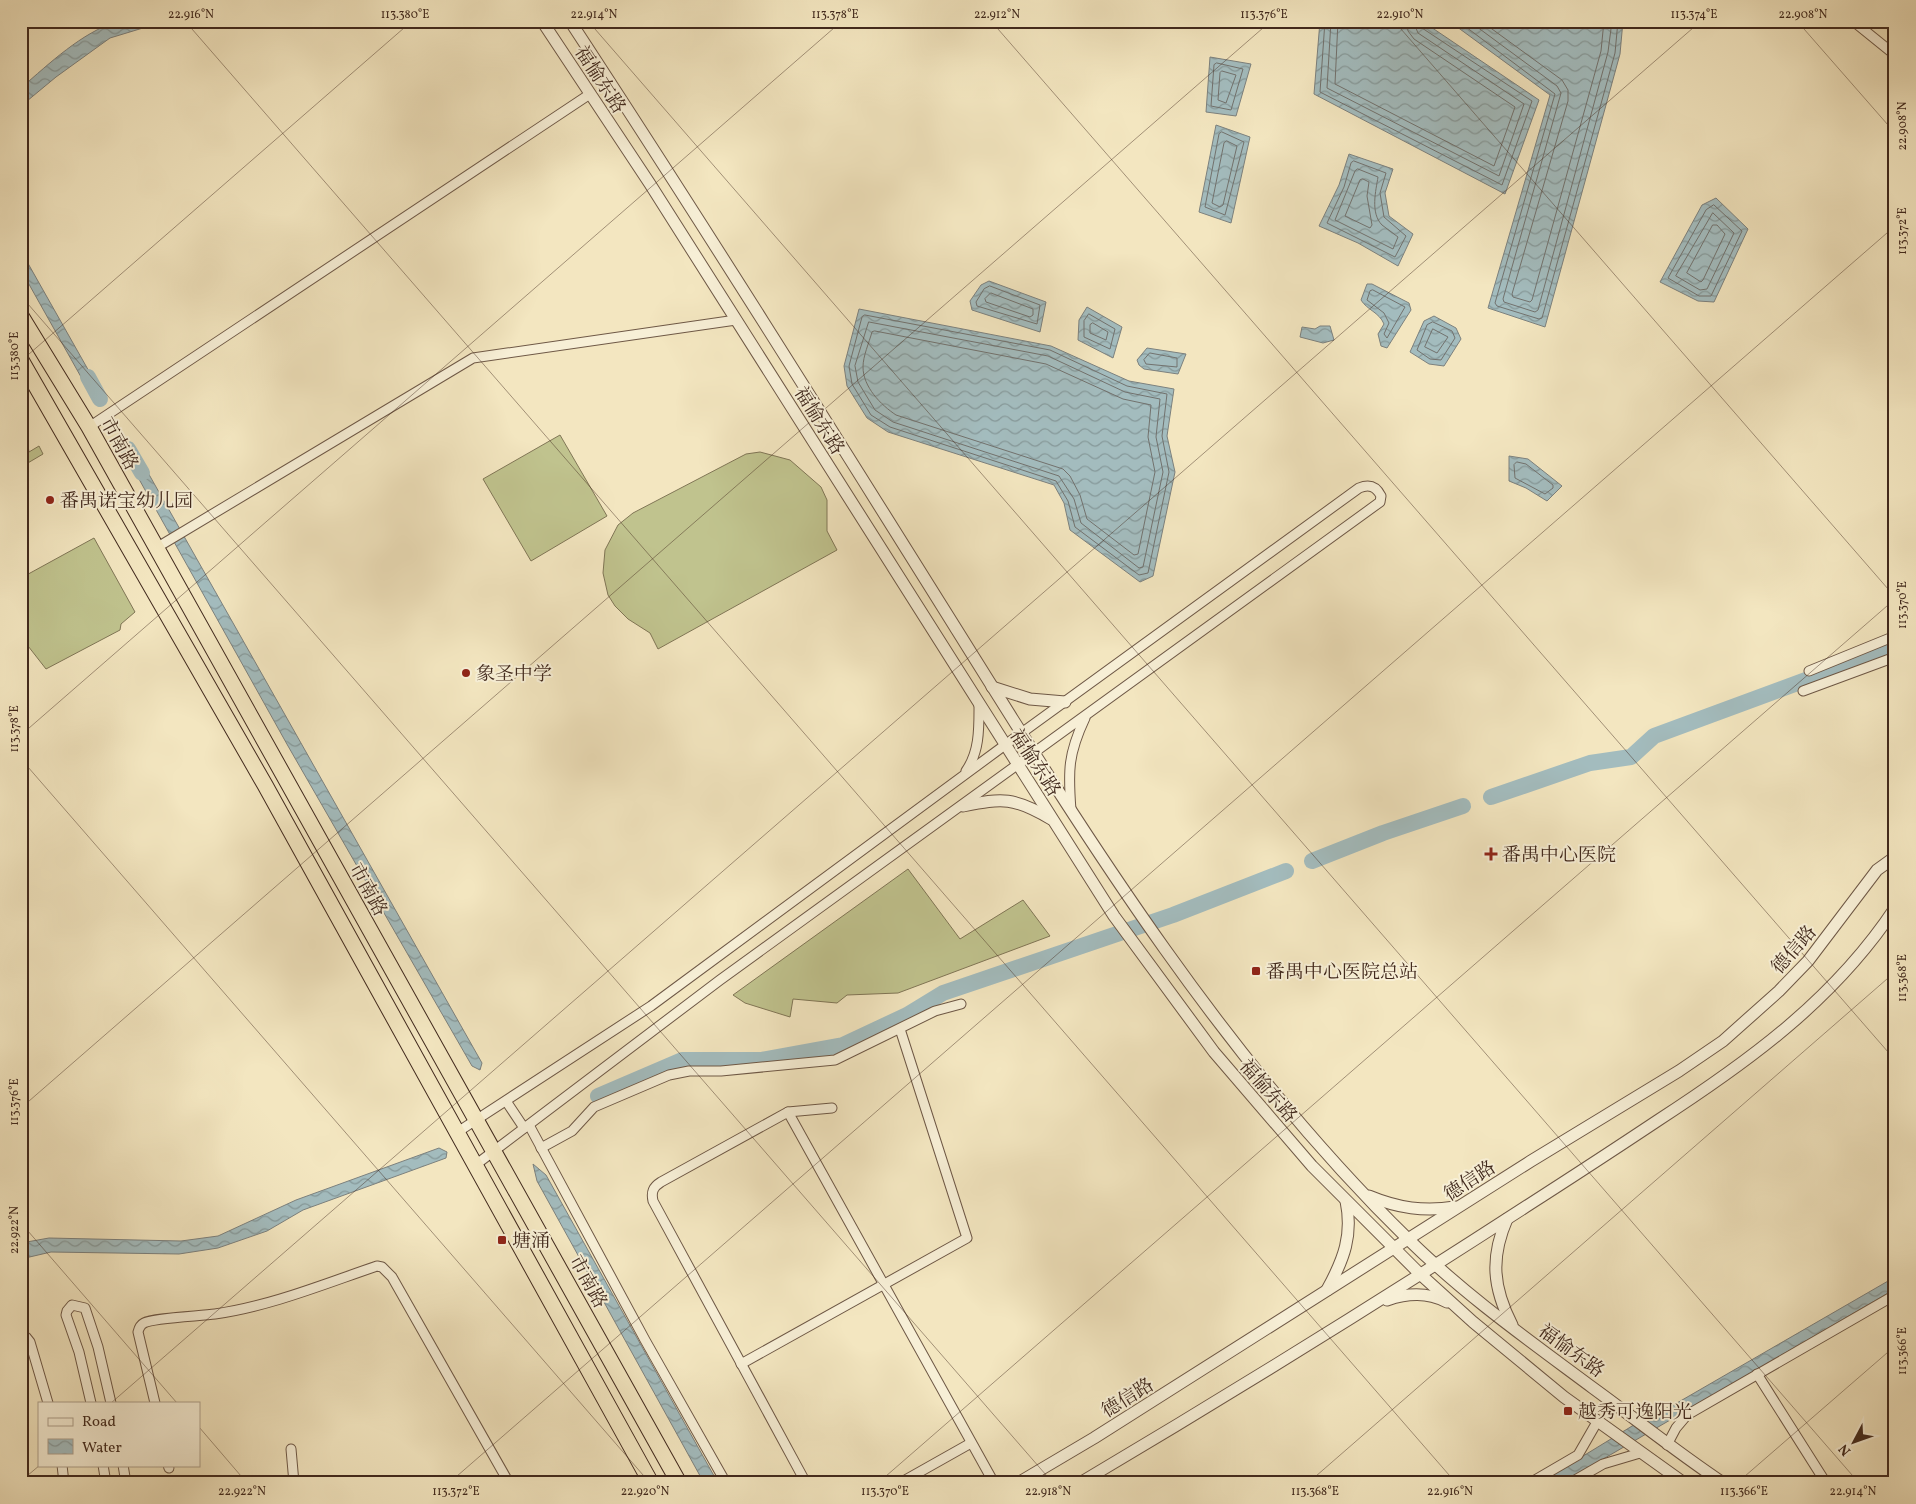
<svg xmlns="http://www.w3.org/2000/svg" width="1916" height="1504" viewBox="0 0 1916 1504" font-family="Vollkorn,'Noto Serif SC',serif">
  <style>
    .grass { fill: #c0c38e; stroke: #807656 }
    .water { fill: url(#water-waves); stroke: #7c817e }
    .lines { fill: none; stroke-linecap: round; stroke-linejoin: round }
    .shore { stroke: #72726e; stroke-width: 1 }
    .river { stroke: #a3bcbe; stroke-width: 16 }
    .minor-casing { stroke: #6e5846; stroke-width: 11 }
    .tertiary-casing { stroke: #6e5846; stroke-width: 13 }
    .trunk-casing { stroke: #41291d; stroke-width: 17 }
    .minor { stroke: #f7efd6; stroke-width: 9 }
    .tertiary { stroke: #f7efd6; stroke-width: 11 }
    .trunk { stroke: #f3e6c0; stroke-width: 15 }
    .ticks { fill: none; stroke: #41291d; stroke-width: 1; stroke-opacity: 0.45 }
    .poi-dot { fill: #8f2418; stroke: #f7efd6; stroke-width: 2 }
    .labels { text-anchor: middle; stroke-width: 4; stroke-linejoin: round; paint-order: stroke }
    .street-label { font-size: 19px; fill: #41291d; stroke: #f7efd6 }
    .poi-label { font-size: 19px; fill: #41291d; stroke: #f7efd6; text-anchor: start }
    .neatline { fill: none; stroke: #41291d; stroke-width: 2 }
    .ticks-label { font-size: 12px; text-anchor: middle; fill: #41291d }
  </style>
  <defs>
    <pattern id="water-waves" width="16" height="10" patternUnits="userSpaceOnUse" patternTransform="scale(1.25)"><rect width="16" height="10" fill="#a3bcbe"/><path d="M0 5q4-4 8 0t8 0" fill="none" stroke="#86999a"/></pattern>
  </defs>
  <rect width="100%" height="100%" fill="#f3e6c0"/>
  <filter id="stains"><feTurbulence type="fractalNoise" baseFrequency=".004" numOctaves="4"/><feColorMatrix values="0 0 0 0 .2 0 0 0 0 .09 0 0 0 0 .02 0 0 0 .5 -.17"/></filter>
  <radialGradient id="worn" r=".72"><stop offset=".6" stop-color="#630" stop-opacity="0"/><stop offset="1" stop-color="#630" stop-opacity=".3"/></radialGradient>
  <g class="grass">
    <polygon points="21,423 25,427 29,452 39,446 43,454 21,467"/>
    <polygon points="560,435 607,516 531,561 483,479"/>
    <polygon points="760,452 790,460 821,487 827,500 827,531 837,550 658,649 650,633 628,619 615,606 608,595 603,573 605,550 618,525 633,513 746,454"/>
    <polygon points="94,538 135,612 121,624 120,630 46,669 21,637 21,578"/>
    <polygon points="908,869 960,939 1023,900 1050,936 898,993 847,995 837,1003 793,999 790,1017 745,1003 733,995"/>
  </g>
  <g class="water">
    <path d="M118,21H166L110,38L56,77L21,106V88C50,63 81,33 118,21Z"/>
    <polygon points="1320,21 1422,21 1539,100 1505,194 1314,94"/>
    <polygon points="1449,21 1623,21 1620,54 1545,327 1488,308 1550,95"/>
    <polygon points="1210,57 1251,64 1236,116 1206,112"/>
    <polygon points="1216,125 1250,137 1231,223 1199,212"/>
    <polygon points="1349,154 1393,169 1385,193 1389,216 1413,234 1398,266 1358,243 1319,226 1339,185"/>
    <polygon points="1716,198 1748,229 1714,302 1698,301 1660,282 1702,205"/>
    <polygon points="21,251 99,389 98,395 90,393 21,270"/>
    <polygon points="989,281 1046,302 1040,332 972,310 970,301 981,285"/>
    <path d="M1367,284H1372L1409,303L1411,310L1387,348L1381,346L1378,334L1384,324C1379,312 1367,310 1361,300Z"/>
    <polygon points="1087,307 1122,327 1113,358 1078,340 1079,320"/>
    <polygon points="859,309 1051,346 1129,381 1174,389 1167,436 1175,472 1153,576 1140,582 1070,530 1064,503 1054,485 888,432 867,418 847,386 844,366"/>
    <polygon points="1434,316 1456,328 1461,339 1444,366 1429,364 1410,352 1424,321"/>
    <polygon points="1320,326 1330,326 1334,340 1323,343 1300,337 1302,327 1315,329"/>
    <polygon points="1147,348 1186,354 1178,374 1144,369 1139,365 1137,360"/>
    <polygon points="131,453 138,455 482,1063 480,1070 472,1066 288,746 130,463"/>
    <polygon points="1509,456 1528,459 1562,486 1547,501 1526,488 1509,481"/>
    <polygon points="439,1148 447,1152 446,1158 303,1210 267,1231 218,1248 179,1254 51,1252 21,1259 21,1243 49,1238 181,1241 218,1236 296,1200"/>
    <polygon points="533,1164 546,1175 718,1483 704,1483 537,1181"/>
    <polygon points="1895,1277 1895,1289 1562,1483 1539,1483 1655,1412 1670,1407"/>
  </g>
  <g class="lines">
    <g class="shore">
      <polyline points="1325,21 1320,92 1502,185 1532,101 1422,28 1420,21"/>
      <polyline points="1331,21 1327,88 1499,176 1524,104 1418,33 1413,21"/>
      <polyline points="1338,21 1335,84 1494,166 1515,107 1414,39 1408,31 1406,21"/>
      <polyline points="1458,21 1555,94 1495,303 1497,306 1539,319 1542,318 1615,53 1618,21"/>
      <polyline points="1469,21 1557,86 1561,93 1503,299 1504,302 1535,312 1538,310 1608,52 1612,21"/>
      <polyline points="1481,21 1562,80 1568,90 1568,101 1512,294 1513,297 1530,302 1532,300 1601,51 1604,21"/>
      <polygon points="1217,63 1243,69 1231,110 1211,106 1214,65"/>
      <polygon points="1222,71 1236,75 1226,103 1218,100 1220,73"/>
      <polygon points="1222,132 1244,142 1225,215 1205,207 1219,134"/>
      <polygon points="1227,141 1237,146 1223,205 1220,207 1212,203 1224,143"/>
      <polygon points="1354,161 1386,173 1380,193 1384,217 1406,236 1395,257 1327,223 1344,187 1351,163"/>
      <path d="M1358,169L1378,177C1376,190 1370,213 1382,225C1387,229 1393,233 1398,237L1393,249L1335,220L1355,171Z"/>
      <polygon points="1363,179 1369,182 1367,196 1372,225 1370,228 1345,216 1360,180"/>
      <polygon points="1714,205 1742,231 1711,296 1699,296 1668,278 1706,210"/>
      <polygon points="1713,213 1734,233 1707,289 1700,290 1676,276"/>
      <polygon points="1713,225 1717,225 1725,234 1703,280 1701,282 1687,273"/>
      <polygon points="990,286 1040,305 1037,324 977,306 976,302 984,289"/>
      <polygon points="1373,290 1405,307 1387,338 1384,334 1389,323 1384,313 1367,300 1370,291"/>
      <polygon points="991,293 1033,309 1033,315 1030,317 986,302 985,299"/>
      <polygon points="1089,314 1115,329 1110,349 1084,337 1084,321"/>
      <polygon points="865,315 1050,350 1127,386 1167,394 1162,436 1169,472 1148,573 1139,575 1075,527 1068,501 1056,481 890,427 871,415 852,384 849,366 862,317"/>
      <polygon points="869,322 1048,356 1125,392 1160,399 1156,437 1163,472 1143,567 1139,568 1081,523 1074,499 1059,476 893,422 875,410 858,382 855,366"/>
      <polygon points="1433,322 1452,331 1455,338 1441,360 1430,359 1417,350 1427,325"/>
      <polygon points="1093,323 1108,332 1106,340 1090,333 1090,325"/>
      <polygon points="1433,329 1448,337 1437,353 1425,347"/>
      <path d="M875,331L1046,364L1123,399L1151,405L1148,437L1155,472L1138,554L1134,555L1087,519L1080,495L1070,476L1063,469L896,415C881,405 863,387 863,367C863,356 869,343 872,332Z"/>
      <polygon points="1150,353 1177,358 1177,367 1146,364 1144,360"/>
      <polygon points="1517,462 1526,464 1553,485 1553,488 1545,494 1515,478 1514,465"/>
    </g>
    <g class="river">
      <polyline points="88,377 100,399"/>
      <polyline points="128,449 142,473"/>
      <polyline points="1491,797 1590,763 1631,757 1654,736 1895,647"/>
      <polyline points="1312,861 1383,833 1463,806"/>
      <polyline points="598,1096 682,1060 761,1060 843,1045 907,1015 943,993 1173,915 1286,871"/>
    </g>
    <g class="minor-casing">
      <g id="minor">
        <polyline points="1853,21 1895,55"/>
        <polyline points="89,427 590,94"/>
        <polyline points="156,548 473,358 736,320"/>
        <polyline points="1809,671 1895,636"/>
        <polyline points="1803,691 1895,657"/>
        <path d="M966,771C980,751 979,727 979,704"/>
        <path d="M1071,810C1068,771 1068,754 1085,718"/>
        <polyline points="506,1101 524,1128"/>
        <polyline points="788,1112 994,1483"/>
        <polyline points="529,1125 645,1340 726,1483"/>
        <path d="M456,1133L651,1006L1005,745L1359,488C1369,484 1376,486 1381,496L1380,502L720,980L474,1166"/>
        <polyline points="541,1148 572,1131 594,1107 669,1075 689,1071 721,1071 835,1060 935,1011 961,1004"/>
        <polyline points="21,1335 26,1337 30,1342 48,1403"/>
        <polyline points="741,1364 967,1238 900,1029"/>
        <polyline points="1757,1374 1826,1483"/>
        <polyline points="91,1403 79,1352 66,1315 67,1311 72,1305 85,1308 98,1347 111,1403"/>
        <path d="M155,1403L138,1332C139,1328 140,1325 144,1323C152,1318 201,1316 215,1314C271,1306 324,1284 377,1266L382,1267L392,1277L509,1483"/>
        <polyline points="1667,1445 1676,1428 1687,1415 1895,1295"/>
        <polyline points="291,1449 294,1483"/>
        <polyline points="62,1465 64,1483"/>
        <polyline points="103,1465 106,1483"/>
        <polyline points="123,1465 126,1483"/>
        <polyline points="168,1465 169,1468"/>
        <path d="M806,1483L653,1201C651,1192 653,1187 661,1182L788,1112L832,1108"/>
        <polyline points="900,1483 971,1443"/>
        <polyline points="1530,1483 1578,1455 1597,1422"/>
        <polyline points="1570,1483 1603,1464 1640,1453"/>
      </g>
    </g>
    <g class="tertiary-casing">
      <g id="tertiary">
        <polyline points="542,21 650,184 1114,916 1214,1052 1312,1166 1420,1274 1473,1322 1564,1397 1684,1483"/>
        <path d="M570,21C701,221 828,424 955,627C1091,845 1224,1059 1409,1240C1466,1296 1530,1341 1593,1388C1637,1420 1678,1453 1723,1483"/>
        <polyline points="992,687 1030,699 1065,702"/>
        <path d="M963,806C1003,798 1014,797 1051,819"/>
        <path d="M1369,1196C1398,1208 1424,1212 1455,1207"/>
        <path d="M1507,1219C1490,1258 1493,1288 1512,1325"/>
        <path d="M1327,1290C1344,1259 1353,1235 1346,1201"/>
        <path d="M1387,1300C1408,1293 1427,1292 1447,1302"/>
        <polyline points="1018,1483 1094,1438 1531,1161 1679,1071 1723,1041 1779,991 1808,961 1877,870 1895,857"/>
        <path d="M1080,1483C1232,1393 1382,1300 1530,1204C1572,1177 1615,1149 1657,1121C1748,1062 1834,1000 1895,908"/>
      </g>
    </g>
    <g class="trunk-casing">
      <g id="trunk">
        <polyline points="21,316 89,427 679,1483"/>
        <polyline points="21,360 265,785 651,1483"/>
      </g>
    </g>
    <use href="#minor" class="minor"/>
    <use href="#tertiary" class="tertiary"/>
    <use href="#trunk" class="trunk"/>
  </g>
  <path class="ticks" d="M185,21L1456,1483M588,21L1859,1483M991,21L1895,1060M1394,21L1895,597M1797,21L1895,133M21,296L1053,1483M21,361L412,21M21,735L842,21M21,759L650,1483M21,1108L1271,21M21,1223L177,1403M111,1403L1701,21M199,1427L247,1483M21,1481L40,1465M449,1483L1895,226M878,1483L1895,599M1308,1483L1895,972M1737,1483L1895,1346"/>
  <g class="poi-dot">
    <circle cx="50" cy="500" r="5"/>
    <circle cx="466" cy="673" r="5"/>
    <path d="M1488.5 846.5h5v5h5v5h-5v5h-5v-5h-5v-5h5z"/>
    <rect x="1251" y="966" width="10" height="10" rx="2.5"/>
    <rect x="497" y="1235" width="10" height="10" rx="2.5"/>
    <rect x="1563" y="1406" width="10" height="10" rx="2.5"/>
  </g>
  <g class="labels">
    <g class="street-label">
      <text transform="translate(601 79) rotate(57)" y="7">福愉东路</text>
      <text transform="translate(820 420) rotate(58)" y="7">福愉东路</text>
      <text transform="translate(120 443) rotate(61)" y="7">市南路</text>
      <text transform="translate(1036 762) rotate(57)" y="7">福愉东路</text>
      <text transform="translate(369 889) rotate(61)" y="7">市南路</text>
      <text transform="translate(1793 949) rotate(-49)" y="7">德信路</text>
      <text transform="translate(1269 1090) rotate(49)" y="7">福愉东路</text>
      <text transform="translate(1469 1180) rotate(-33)" y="7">德信路</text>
      <text transform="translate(589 1281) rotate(61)" y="7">市南路</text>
      <text transform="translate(1572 1350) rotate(36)" y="7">福愉东路</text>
      <text transform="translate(1127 1397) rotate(-32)" y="7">德信路</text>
    </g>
    <g class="poi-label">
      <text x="60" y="507">番禺诺宝幼儿园</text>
      <text x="476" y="680">象圣中学</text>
      <text x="1502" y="861">番禺中心医院</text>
      <text x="1266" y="978">番禺中心医院总站</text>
      <text x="512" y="1247">塘涌</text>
      <text x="1578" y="1418">越秀可逸阳光</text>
    </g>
  </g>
  <rect width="1916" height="1504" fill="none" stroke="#f3e6c0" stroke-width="55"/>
  <rect x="38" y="1402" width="162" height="65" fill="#f7efd6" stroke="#aea08c"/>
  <rect x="48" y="1418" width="25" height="8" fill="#f7efd6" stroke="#aea08c"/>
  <text x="82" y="1426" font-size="15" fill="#41291d">Road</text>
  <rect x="48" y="1439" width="25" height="15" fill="url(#water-waves)" stroke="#aea08c"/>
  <text x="82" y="1452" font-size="15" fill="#41291d">Water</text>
  <g transform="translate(1854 1442) rotate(229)" stroke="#f7efd6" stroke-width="4" paint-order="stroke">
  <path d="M0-4L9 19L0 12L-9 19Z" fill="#41291d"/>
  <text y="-8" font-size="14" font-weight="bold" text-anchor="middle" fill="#41291d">N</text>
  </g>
  <rect x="28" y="28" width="1860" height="1448" class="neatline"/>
  <g class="ticks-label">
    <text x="191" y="18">22.916°N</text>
    <text x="405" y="18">113.380°E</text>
    <text x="594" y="18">22.914°N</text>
    <text x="835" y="18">113.378°E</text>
    <text x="997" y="18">22.912°N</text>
    <text x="1264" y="18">113.376°E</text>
    <text x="1400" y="18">22.910°N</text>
    <text x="1694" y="18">113.374°E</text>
    <text x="1803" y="18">22.908°N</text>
    <text transform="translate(1902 126) rotate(-90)" y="4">22.908°N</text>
    <text transform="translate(1902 231) rotate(-90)" y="4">113.372°E</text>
    <text transform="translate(14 356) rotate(-90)" y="4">113.380°E</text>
    <text transform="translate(1902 605) rotate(-90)" y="4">113.370°E</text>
    <text transform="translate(14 729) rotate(-90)" y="4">113.378°E</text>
    <text transform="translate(1902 978) rotate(-90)" y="4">113.368°E</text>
    <text transform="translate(14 1102) rotate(-90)" y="4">113.376°E</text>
    <text transform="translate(14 1230) rotate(-90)" y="4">22.922°N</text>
    <text transform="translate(1902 1351) rotate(-90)" y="4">113.366°E</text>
    <text x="242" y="1495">22.922°N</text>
    <text x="456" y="1495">113.372°E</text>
    <text x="645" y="1495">22.920°N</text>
    <text x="885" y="1495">113.370°E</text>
    <text x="1048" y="1495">22.918°N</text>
    <text x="1315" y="1495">113.368°E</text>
    <text x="1450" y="1495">22.916°N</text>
    <text x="1744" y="1495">113.366°E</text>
    <text x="1853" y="1495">22.914°N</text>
  </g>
  <rect width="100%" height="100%" filter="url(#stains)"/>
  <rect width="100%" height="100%" fill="url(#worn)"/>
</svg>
